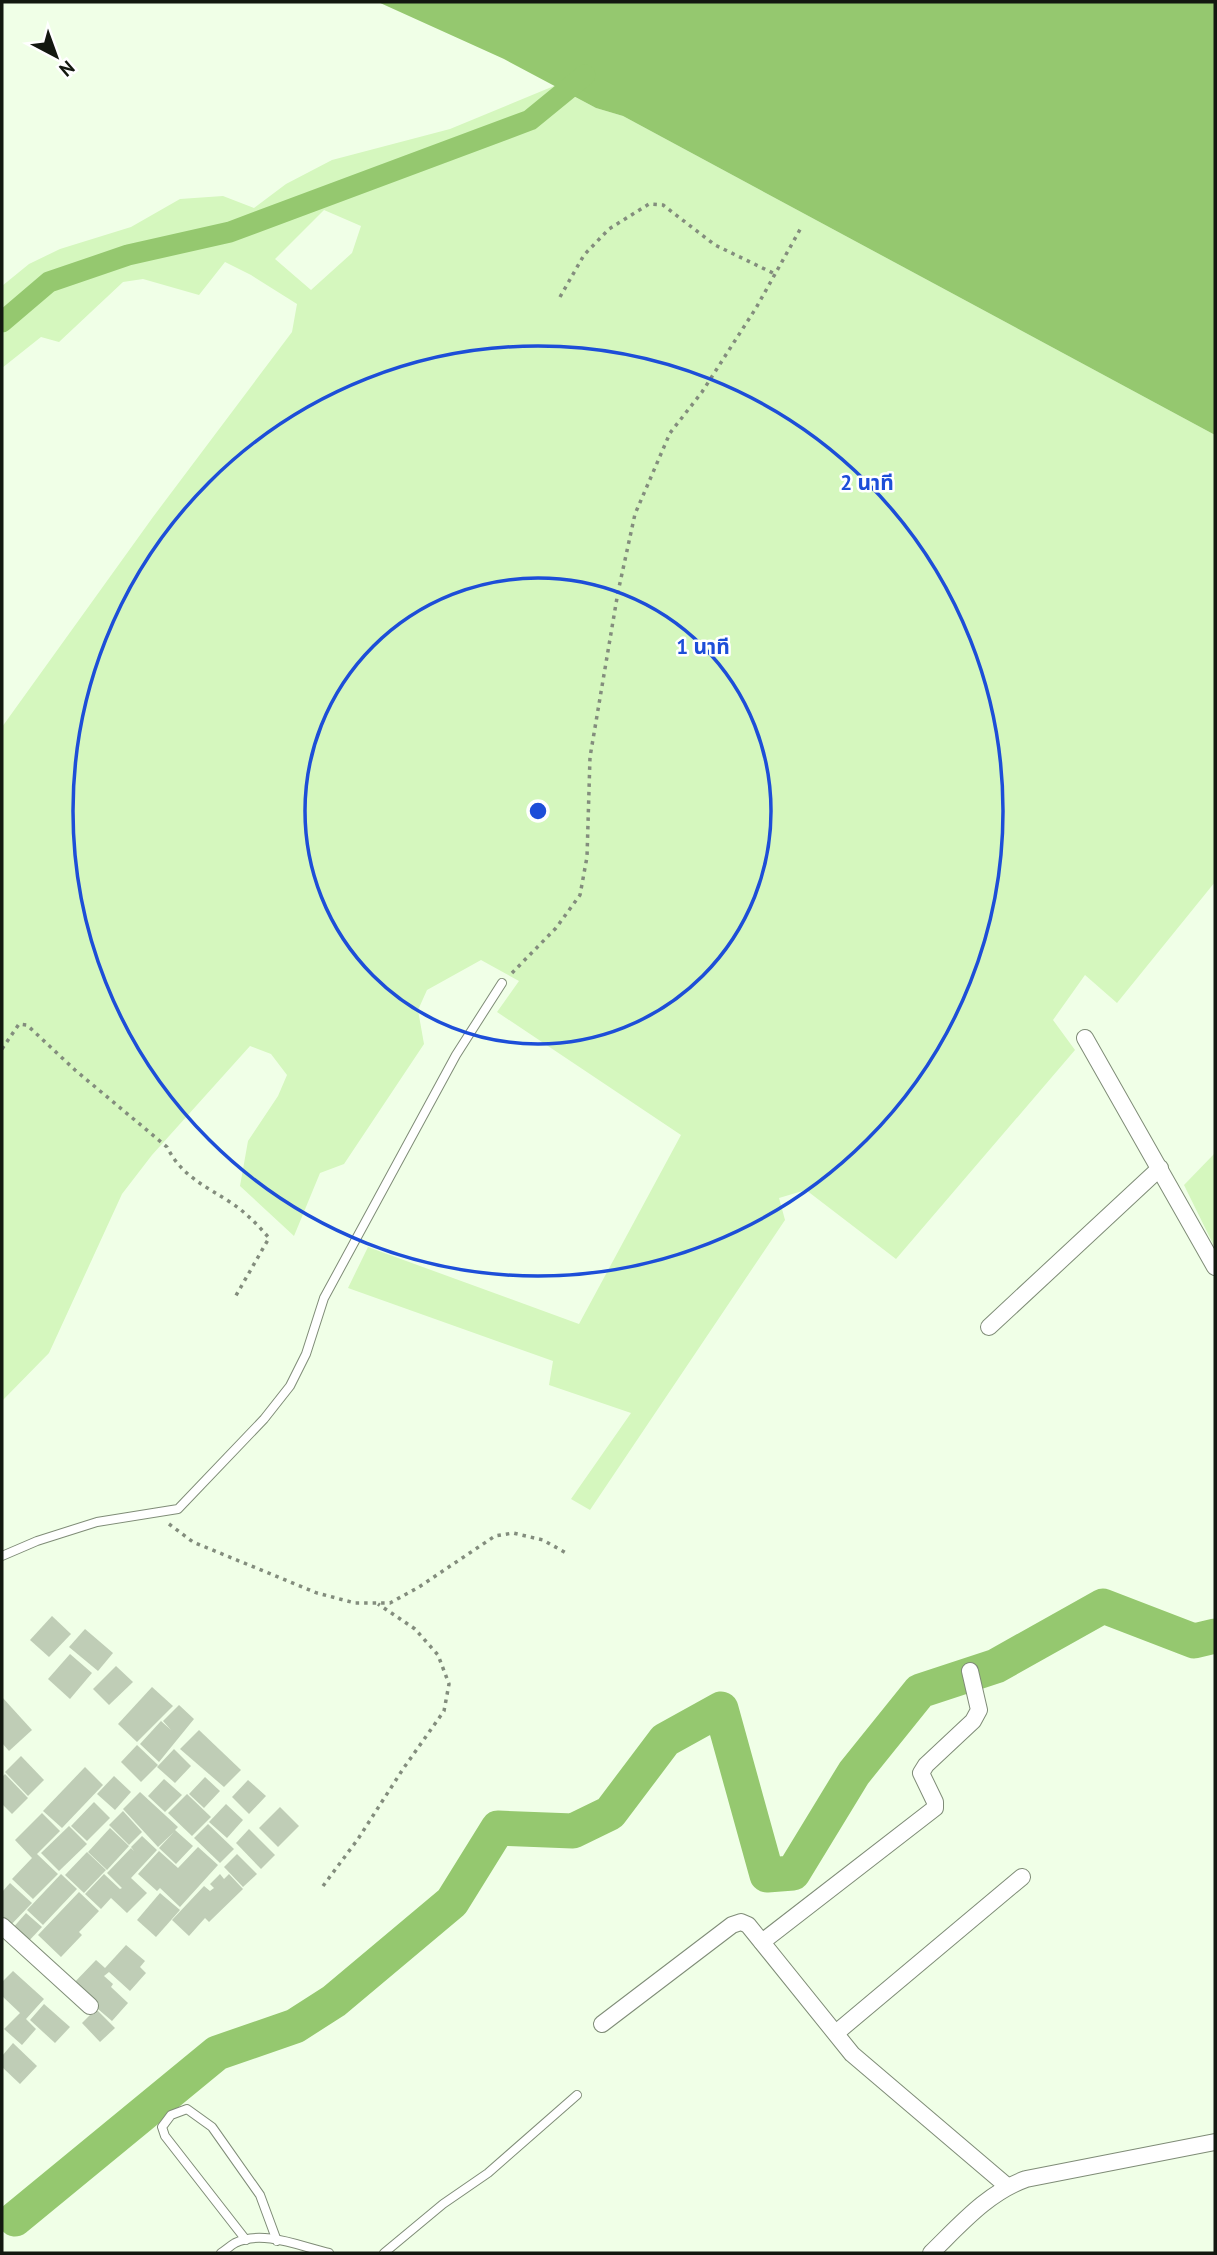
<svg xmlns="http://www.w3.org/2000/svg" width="1217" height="2255" viewBox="0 0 1217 2255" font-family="'PT Sans','Noto Sans Thai',sans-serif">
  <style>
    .green { fill: #d5f7be; fill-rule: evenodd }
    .water { fill: #95c86f }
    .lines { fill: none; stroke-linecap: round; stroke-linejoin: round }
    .canal { stroke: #95c86f; stroke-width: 21 }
    .river { stroke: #95c86f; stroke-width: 35 }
    .building { fill: #bfcdb6 }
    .lane-casing { stroke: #7f8c77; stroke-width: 10 }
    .street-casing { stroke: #7f8c77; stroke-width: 18 }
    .path { stroke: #838d7d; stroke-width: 3.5; stroke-dasharray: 3.5 5; stroke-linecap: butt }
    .lane { stroke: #fff; stroke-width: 8 }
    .street { stroke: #fff; stroke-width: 16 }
    .ring { fill: none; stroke: #1d4ed8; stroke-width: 3.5 }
    .centre { fill: #1d4ed8; stroke: #fff; stroke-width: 3.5 }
    .ring-label { font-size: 21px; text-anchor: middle; font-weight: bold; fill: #1d4ed8; stroke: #fff; stroke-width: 5; stroke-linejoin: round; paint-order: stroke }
  </style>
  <rect width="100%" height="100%" fill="#f0ffe7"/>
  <g class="green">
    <path d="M554,86L596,108L623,116L1215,435V882L1117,1003L1085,975L1053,1020L1075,1050L896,1259L806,1190L779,1198L785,1220L590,1510L571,1499L631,1413L549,1385L553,1361L348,1288L368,1247L579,1324L681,1135L497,1012L519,981L481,960L427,990L418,1010L424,1044L344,1164L320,1173L294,1236L240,1186L248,1141L278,1096L287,1075L271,1054L250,1046L152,1155L122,1194L49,1353L2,1401V727L153,517L292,332L297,304L251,275L225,262L199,295L143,279L123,282L59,342L41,337L2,368V286L29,264L60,249L131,227L180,199L223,196L254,208L286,184L332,160L450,129ZM324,210L361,226L352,253L311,290L275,259Z"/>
    <polygon points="1215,1153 1215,1248 1184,1185"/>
  </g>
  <polygon class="water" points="378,2 1215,2 1215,435 623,116 596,108 504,59"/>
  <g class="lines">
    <polyline class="canal" points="2,322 49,282 128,255 230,232 530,120 585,75"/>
    <polyline class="river" points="15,2219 217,2053 295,2026 334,2001 452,1902 498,1828 573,1831 610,1813 665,1740 721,1709 767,1875 793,1873 854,1773 920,1691 996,1666 1103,1606 1194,1641 1215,1636"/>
  </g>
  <g class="building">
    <polygon points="52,1616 71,1634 49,1657 30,1640"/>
    <polygon points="85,1629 113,1653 98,1671 69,1647"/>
    <polygon points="70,1654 92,1673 70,1699 48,1679"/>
    <polygon points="116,1666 133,1682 109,1705 93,1689"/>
    <polygon points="152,1687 173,1706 137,1742 118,1724"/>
    <polygon points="2,1697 32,1730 9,1751 2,1743"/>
    <polygon points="179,1705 194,1719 159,1762 140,1744 161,1721 171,1730 163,1721"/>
    <polygon points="199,1730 241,1770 224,1787 180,1749"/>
    <polygon points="137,1745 158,1765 141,1782 121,1762"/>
    <polygon points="174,1749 191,1766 175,1783 157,1767"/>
    <polygon points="21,1756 44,1780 28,1796 5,1772"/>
    <polygon points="85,1767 103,1785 62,1828 43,1811"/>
    <polygon points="5,1774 28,1798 12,1814 2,1804 2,1777"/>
    <polygon points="114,1776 131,1792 115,1810 97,1794"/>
    <polygon points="205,1777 220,1791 204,1808 189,1794"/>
    <polygon points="164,1779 182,1795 165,1812 148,1796"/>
    <polygon points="248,1780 266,1796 249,1814 232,1797"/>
    <polygon points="140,1792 178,1827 175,1830 193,1846 176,1864 159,1848 174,1832 158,1847 123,1809"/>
    <polygon points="187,1794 211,1817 192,1836 168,1813"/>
    <polygon points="94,1802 110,1818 87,1841 71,1826"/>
    <polygon points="226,1804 243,1820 227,1838 209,1822"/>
    <polygon points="280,1807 299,1826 278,1847 259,1828"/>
    <polygon points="123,1811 142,1832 129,1845 109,1825"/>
    <polygon points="42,1813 60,1831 37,1854 58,1874 33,1899 12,1879 32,1858 15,1840"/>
    <polygon points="208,1824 234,1849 220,1863 194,1838"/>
    <polygon points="69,1826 87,1844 59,1871 41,1853"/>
    <polygon points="110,1828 129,1846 107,1870 88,1852"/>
    <polygon points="249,1829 275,1855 261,1869 236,1843"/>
    <polygon points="142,1836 157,1850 131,1878 147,1893 127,1913 111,1898 101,1909 85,1894 104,1874 120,1889 122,1888 107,1873 131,1848 134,1851 131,1847"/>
    <polygon points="198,1847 218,1865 180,1907 160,1888 157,1891 138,1874 159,1851 178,1868"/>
    <polygon points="87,1852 106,1870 84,1893 65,1875"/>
    <polygon points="237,1854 257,1874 243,1887 224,1867"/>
    <polygon points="61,1874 77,1889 43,1925 27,1910"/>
    <polygon points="220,1874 224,1879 229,1874 243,1889 209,1922 205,1918 189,1936 172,1920 204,1886 210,1891 214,1888 210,1884"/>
    <polygon points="10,1883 32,1903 7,1929 2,1924 2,1892"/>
    <polygon points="79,1892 99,1911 79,1932 82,1935 61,1957 38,1935"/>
    <polygon points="160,1893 180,1910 156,1937 137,1920"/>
    <polygon points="26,1913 42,1927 26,1944 11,1930"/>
    <polygon points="126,1945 145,1961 140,1967 146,1973 130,1991 109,1972 104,1976 113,1984 111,1987 128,2003 112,2021 71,1986 96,1960 105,1968"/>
    <polygon points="13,1971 44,1999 26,2019 36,2029 22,2045 4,2029 20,2013 2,1996 2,1982"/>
    <polygon points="44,2004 70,2027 55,2043 30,2020"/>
    <polygon points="96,2009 115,2028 100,2042 82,2023"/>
    <polygon points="13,2043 37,2066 20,2084 2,2067 2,2056"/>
  </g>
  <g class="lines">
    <g class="lane-casing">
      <g id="lane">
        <polyline points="2,1556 37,1541 97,1522 178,1509 264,1419 290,1386 306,1354 324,1298 456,1055 502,983"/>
        <polyline points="246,2240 165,2136 162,2127 171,2115 187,2109 212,2127 260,2195 277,2241"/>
        <path d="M221,2253C226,2250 230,2246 235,2243C262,2229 302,2247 329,2253"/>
        <polyline points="384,2253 443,2204 488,2173 577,2095"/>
      </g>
    </g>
    <g class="street-casing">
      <g id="street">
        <polyline points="1085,1038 1215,1267"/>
        <polyline points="989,1327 1160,1168"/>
        <polyline points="2,1926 90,2006"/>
        <polyline points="762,1942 935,1808 935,1802 921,1773 926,1765 973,1721 979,1710 970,1671"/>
        <polyline points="602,2024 732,1925 741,1922 748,1925 852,2054 1007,2186"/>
        <polyline points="836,2033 1022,1877"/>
        <path d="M931,2253C960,2225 987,2193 1026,2179L1215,2142"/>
      </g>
    </g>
    <g class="path">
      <polyline points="560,297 584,255 609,229 649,204 663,205 715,245 775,274"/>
      <polyline points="512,973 556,928 580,895 587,857 590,757 618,592 635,514 670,433 702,392 756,308 802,226"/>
      <path d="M2,1049L19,1024L27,1025L75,1070L167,1147C182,1177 206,1186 233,1204C246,1213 258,1225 269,1238L234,1299"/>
      <polyline points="169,1524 193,1542 317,1593 355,1603 390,1603 419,1587 495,1536 513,1533 543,1540 566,1553"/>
      <polyline points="323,1886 358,1839 403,1769 444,1711 449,1684 438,1655 415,1629 378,1604"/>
    </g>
    <use href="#lane" class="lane"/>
    <use href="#street" class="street"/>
  </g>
  <g class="ring">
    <circle cx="538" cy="811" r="233"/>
    <circle cx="538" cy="811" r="465"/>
  </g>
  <circle cx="538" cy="811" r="10" class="centre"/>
  <g class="ring-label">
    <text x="867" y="490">2 นาที</text>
    <text x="703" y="654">1 นาที</text>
  </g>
  <rect width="1217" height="2255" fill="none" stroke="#131810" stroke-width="7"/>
  <g transform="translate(56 56) rotate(139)" stroke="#ffffff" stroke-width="5" paint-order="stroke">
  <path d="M0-5L12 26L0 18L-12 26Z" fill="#131810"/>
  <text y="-10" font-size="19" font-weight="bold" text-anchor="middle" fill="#131810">N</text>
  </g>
</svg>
